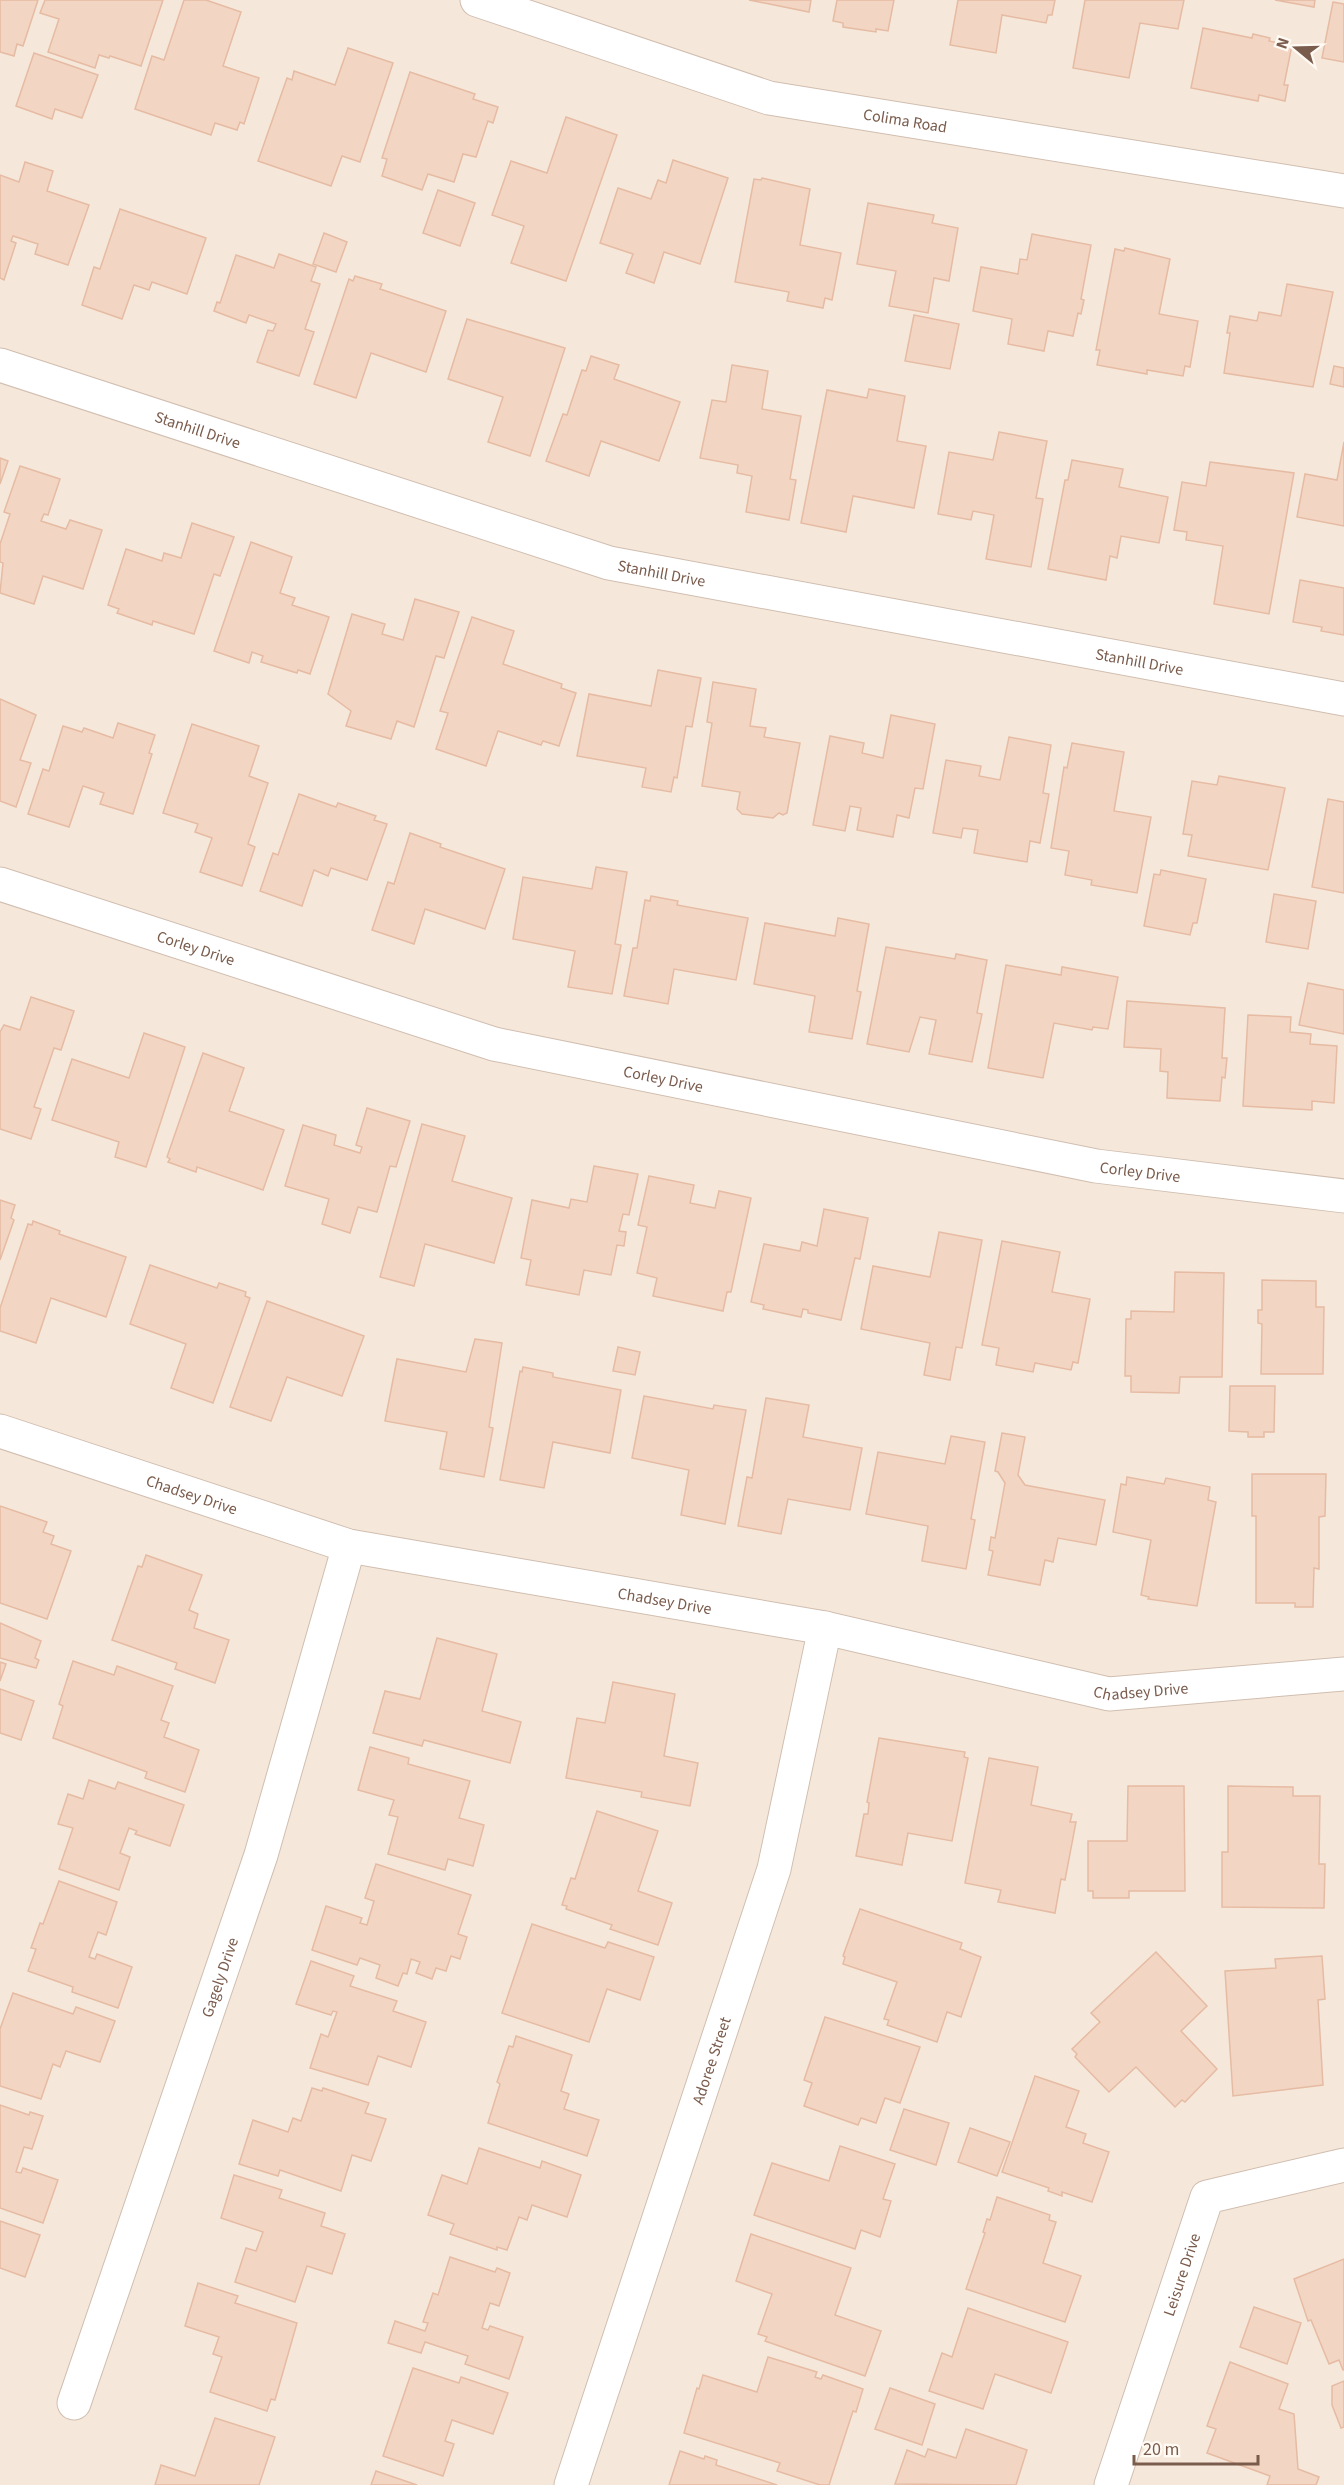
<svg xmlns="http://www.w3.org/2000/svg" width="1344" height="2485" viewBox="0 0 1344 2485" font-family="'Source Sans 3',sans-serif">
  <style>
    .residential { fill: #f5e8da }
    .building { fill: #f3d5c3; stroke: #e6bba3; stroke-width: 1.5 }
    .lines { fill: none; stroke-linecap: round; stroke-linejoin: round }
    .minor-casing { stroke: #d1beb0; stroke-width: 35 }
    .minor { stroke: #fff; stroke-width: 33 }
    .labels { text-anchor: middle; stroke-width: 5; stroke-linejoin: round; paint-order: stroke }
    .street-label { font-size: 16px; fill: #7a5c4d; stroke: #fffaf3 }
  </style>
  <rect width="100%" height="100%" fill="#fdf6ec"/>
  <rect class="residential" x="0" y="0" width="1344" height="2485"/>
  <g class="building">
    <polygon points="0,0 38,0 23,46 17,44 14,56 0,52"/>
    <polygon points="45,0 163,0 141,66 110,56 109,58 99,55 95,68 48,52 59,19 40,13"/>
    <polygon points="184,0 206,0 241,12 223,66 259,78 244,124 240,122 237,130 215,123 211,135 135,109 152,56 164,60"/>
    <polygon points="749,0 811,0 809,12"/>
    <polygon points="837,0 894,0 888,31 876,29 876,32 843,27 843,23 833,21"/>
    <polygon points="958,0 1055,0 1052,15 1048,15 1046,23 1002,15 996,53 950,45"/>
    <polygon points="1085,0 1184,0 1178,29 1140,23 1129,78 1073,68"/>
    <polygon points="1275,0 1315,0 1314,7"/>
    <polygon points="1333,2 1344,4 1344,62 1322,58"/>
    <polygon points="1203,28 1252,38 1253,34 1270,38 1269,41 1292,45 1284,85 1288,85 1285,101 1259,95 1258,101 1191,88"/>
    <polygon points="348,48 393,63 360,162 342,156 331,186 258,161 287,78 292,80 294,71 335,85"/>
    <polygon points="34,53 98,75 82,118 55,109 52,119 16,106"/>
    <polygon points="410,72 475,94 473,99 498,107 493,123 488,121 476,157 463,154 454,182 428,174 422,190 382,176 387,159 382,158"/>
    <polygon points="566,117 617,135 566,281 511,263 524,226 492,215 511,161 547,173"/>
    <polygon points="673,160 728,178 700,264 664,252 654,283 626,273 633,254 600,243 618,188 651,199 658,180 666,183"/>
    <polygon points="25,162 53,171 47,191 89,205 68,265 35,254 38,244 13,236 11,241 16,243 4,280 0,278 0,175 19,182"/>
    <polygon points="762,178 810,189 800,245 841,253 832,300 825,298 823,308 787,301 789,292 735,282 754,179 761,180"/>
    <polygon points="438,190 475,203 460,246 423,233"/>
    <polygon points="868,203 934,215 932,223 958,228 949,281 934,278 928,313 889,306 896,271 857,264"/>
    <polygon points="120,209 206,238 187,294 152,282 149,290 134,285 122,319 82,305 94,267 100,269"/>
    <polygon points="324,233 347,242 336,272 313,264"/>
    <polygon points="1032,234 1091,245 1081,299 1084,300 1081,314 1078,313 1073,336 1048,331 1044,351 1008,344 1012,319 973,311 981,267 1018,274 1020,259 1027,260"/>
    <polygon points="1125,248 1170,259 1159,314 1198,321 1190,367 1185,366 1183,376 1147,370 1147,374 1097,365 1100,350 1096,350 1115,249 1124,251"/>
    <polygon points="279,254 316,267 311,281 320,284 305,329 314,332 299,376 257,362 268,330 273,331 276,324 249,315 246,323 214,311 217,302 220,303 236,255 274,268"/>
    <polygon points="355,276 382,284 380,289 446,311 426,372 371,353 356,398 314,384 349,279 353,281"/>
    <polygon points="1287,284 1333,292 1313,387 1224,373 1230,333 1227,333 1230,316 1257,321 1259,312 1281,316"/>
    <polygon points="914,315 959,324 950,369 905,361"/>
    <polygon points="467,319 565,348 530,456 488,442 503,397 448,379"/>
    <polygon points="591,356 619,365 614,379 680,402 659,461 601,441 589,476 546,461 563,414 567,415 582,370 586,371"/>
    <polygon points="732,365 768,371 762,409 801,416 790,479 796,480 789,520 746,512 752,476 737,473 738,465 700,458 712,400 726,402"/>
    <polygon points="1334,366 1344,368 1344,387 1330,384"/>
    <polygon points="869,389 905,396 897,441 926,446 914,508 853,496 846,532 801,523 827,390 867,398"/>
    <polygon points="999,432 1047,441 1036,498 1043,499 1031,567 986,559 994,515 973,511 971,520 938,514 949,452 993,460"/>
    <polygon points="1344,442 1344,526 1297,517 1305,474 1337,480"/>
    <polygon points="0,458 8,461 0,484"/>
    <polygon points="1072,460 1123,469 1119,487 1168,497 1159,543 1121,536 1117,558 1110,556 1106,580 1048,569 1065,480 1068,480"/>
    <polygon points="1210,462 1294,473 1269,614 1214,604 1223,546 1186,540 1187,532 1174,530 1182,482 1206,486"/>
    <polygon points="20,466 60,479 48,515 44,514 41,521 66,529 70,520 102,530 83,589 43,576 34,604 0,593 3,563 0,562 0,544 10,514 4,512"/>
    <polygon points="192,523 234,537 220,576 214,574 194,634 153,621 152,625 117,613 119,609 108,605 126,549 162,561 164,553 181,558"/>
    <polygon points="251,542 292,557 280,593 295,598 292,605 329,617 310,674 298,670 297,673 261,662 263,656 252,652 249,663 214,651"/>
    <polygon points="1300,580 1344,588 1344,635 1321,631 1322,627 1293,622"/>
    <polygon points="415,599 459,612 444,658 436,656 414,727 397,721 391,739 346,726 351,711 328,694 352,614 385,624 382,634 403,640"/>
    <polygon points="472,617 514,631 503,664 562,684 561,688 576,693 559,746 543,741 541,745 498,731 486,766 436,749 448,713 440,711"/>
    <polygon points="658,670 701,678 692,727 686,726 677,778 674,777 671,792 642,787 646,768 577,756 589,694 651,706"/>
    <polygon points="713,682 756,689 750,726 766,728 764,737 800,743 787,813 783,815 779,813 773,818 742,814 737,809 740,792 702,786 712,723 707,722"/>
    <polygon points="0,699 36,715 20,760 31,763 16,807 0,801"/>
    <polygon points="891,715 935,724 923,789 915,788 909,818 897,815 893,837 857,830 861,808 850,806 845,831 813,825 830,736 864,743 862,753 883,758"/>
    <polygon points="118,723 155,735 149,753 152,754 133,814 100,804 104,793 83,786 69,827 28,814 43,769 49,771 63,726 82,732 84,728 113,738"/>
    <polygon points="192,724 259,746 249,776 268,783 248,844 255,847 242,886 200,872 212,838 195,832 198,824 163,813"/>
    <polygon points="1009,737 1051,745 1043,793 1049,794 1040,843 1030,841 1027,862 974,853 978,830 963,828 961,838 933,833 946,760 981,766 979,776 1000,780"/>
    <polygon points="1072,743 1124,752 1114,811 1151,817 1137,893 1091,885 1092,880 1065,875 1069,851 1051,848 1064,767 1067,768"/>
    <polygon points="1219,776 1285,788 1268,870 1188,856 1192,835 1183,834 1192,781 1217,785"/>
    <polygon points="299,794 336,807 338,803 376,816 374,820 387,824 367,880 331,868 328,876 314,870 302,906 260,891 273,853 278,855"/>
    <polygon points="1328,799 1344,802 1344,893 1312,887"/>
    <polygon points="410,833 441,844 440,847 505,869 485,929 425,909 414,944 372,930 388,882 394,884"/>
    <polygon points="596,867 627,872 615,944 621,945 612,994 568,987 575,951 513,939 523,877 592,889"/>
    <polygon points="1161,870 1206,879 1197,923 1193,923 1190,935 1144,926 1154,874 1160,875"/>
    <polygon points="1274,894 1316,901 1308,949 1266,942"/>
    <polygon points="651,896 678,901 677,905 748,918 736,980 674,969 668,1004 624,996 633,948 637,948 645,900 650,901"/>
    <polygon points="838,918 869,924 857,991 861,992 852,1039 809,1032 815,996 754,984 765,923 835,936"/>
    <polygon points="886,947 955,959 956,954 987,960 977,1013 982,1014 972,1062 929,1054 936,1020 920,1017 909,1052 867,1044"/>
    <polygon points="1006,965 1061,975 1062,967 1118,977 1108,1029 1093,1027 1092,1030 1054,1023 1043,1078 988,1068"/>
    <polygon points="1308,983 1344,990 1344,1034 1299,1025"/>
    <polygon points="31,997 74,1011 61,1050 54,1048 34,1107 41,1109 31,1139 0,1129 0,1032 4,1025 20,1030"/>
    <polygon points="1127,1001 1225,1008 1222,1058 1227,1058 1225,1078 1222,1077 1220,1101 1167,1098 1168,1072 1160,1071 1161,1049 1124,1047"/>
    <polygon points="1248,1015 1291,1017 1290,1032 1311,1034 1310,1044 1337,1046 1334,1103 1312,1101 1312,1110 1243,1106"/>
    <polygon points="144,1033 185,1047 146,1167 115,1157 119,1142 52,1120 72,1059 129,1078"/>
    <polygon points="203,1053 244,1068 229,1111 284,1130 263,1190 197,1167 196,1172 168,1162 170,1159 167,1157"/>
    <polygon points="367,1108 410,1121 396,1167 390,1166 377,1212 358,1207 350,1233 322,1224 329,1199 285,1186 303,1125 336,1135 334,1145 360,1153 362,1147 356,1145"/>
    <polygon points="422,1124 465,1136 452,1181 512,1198 494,1263 425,1244 414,1286 380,1277"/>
    <polygon points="594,1166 638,1174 629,1215 623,1214 619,1231 626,1232 624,1246 617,1245 611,1275 584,1270 579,1295 526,1285 531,1260 521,1258 532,1200 569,1208 571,1199 587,1202"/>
    <polygon points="649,1176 694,1185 690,1203 715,1208 719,1191 751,1198 731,1292 727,1292 723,1311 653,1296 657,1278 637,1273 647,1227 638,1225"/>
    <polygon points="0,1200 15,1205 11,1218 14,1220 0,1260"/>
    <polygon points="824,1209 868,1218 860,1259 855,1258 841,1320 808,1313 808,1310 803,1309 801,1317 763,1309 764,1305 751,1302 764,1244 800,1251 802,1242 817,1246"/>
    <polygon points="33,1221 60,1231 59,1234 126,1257 106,1317 51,1298 36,1343 0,1331 0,1308 28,1224 32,1225"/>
    <polygon points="939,1232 982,1240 962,1348 956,1347 950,1380 924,1375 930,1343 861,1329 873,1266 930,1277"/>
    <polygon points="1002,1241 1060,1252 1052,1292 1090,1299 1078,1363 1073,1362 1071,1370 1035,1363 1033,1372 996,1365 999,1348 982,1345"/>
    <polygon points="150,1265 217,1288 219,1283 246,1292 245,1296 250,1298 213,1403 171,1388 186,1344 130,1324"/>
    <polygon points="1175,1272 1224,1273 1222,1377 1180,1377 1179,1393 1131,1392 1131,1376 1125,1376 1126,1319 1131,1319 1131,1311 1174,1312"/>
    <polygon points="1262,1280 1316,1281 1316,1307 1324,1307 1323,1374 1261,1374 1262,1324 1258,1323 1258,1310 1262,1310"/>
    <polygon points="267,1301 364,1336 342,1396 287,1377 271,1421 230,1407"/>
    <polygon points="475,1339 502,1343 489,1427 493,1428 484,1477 440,1469 447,1432 385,1421 397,1359 466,1372"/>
    <polygon points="618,1347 640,1352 635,1375 613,1371"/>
    <polygon points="523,1367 553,1373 553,1377 621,1390 610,1453 553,1442 544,1488 500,1480 520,1371 522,1372"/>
    <polygon points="1230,1386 1275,1386 1274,1432 1264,1432 1264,1437 1248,1437 1248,1432 1229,1431"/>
    <polygon points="644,1396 713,1409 714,1405 746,1410 725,1524 681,1515 689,1470 632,1458"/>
    <polygon points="766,1398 809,1405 803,1437 862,1448 850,1510 788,1499 781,1534 738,1526 747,1477 752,1478"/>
    <polygon points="1002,1433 1025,1437 1018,1475 1025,1485 1105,1500 1096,1545 1058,1538 1053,1562 1045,1560 1040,1585 988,1575 993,1551 989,1550 991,1537 995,1538 1005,1483 998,1472 995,1471"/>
    <polygon points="951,1436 985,1442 971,1519 975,1520 966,1569 922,1561 928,1526 866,1514 878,1452 945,1464"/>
    <polygon points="1252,1474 1326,1474 1325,1516 1319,1517 1319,1569 1314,1568 1313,1607 1295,1607 1295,1603 1256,1603 1256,1516 1252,1516"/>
    <polygon points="1127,1477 1164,1484 1166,1478 1210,1487 1208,1500 1216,1502 1197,1606 1148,1599 1149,1597 1141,1595 1151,1540 1113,1532 1121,1484 1126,1485"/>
    <polygon points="0,1506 47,1522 43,1532 54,1536 51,1544 71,1551 47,1619 0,1603"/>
    <polygon points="146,1555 202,1575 189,1610 198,1614 194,1628 229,1640 215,1683 175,1669 177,1663 112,1640 138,1566 142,1567"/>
    <polygon points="0,1623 41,1641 35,1658 39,1660 36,1668 0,1658"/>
    <polygon points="437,1638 497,1654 482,1711 521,1722 510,1763 424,1740 422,1746 373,1733 385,1691 420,1699"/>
    <polygon points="73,1661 114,1675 117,1666 173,1686 161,1720 169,1723 164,1737 199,1750 185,1792 145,1778 147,1772 53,1738 63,1706 59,1704"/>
    <polygon points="0,1662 6,1664 0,1681"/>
    <polygon points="613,1682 675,1694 664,1756 698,1763 690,1806 641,1797 642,1792 566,1778 577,1718 605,1723"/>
    <polygon points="0,1689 34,1701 21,1740 0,1733"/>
    <polygon points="879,1738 965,1752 964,1757 968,1758 952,1841 908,1833 902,1865 856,1856 864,1814 868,1814 869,1803 867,1802"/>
    <polygon points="370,1747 409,1758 408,1764 470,1781 459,1818 484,1825 473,1866 448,1859 445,1870 388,1854 398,1817 389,1815 394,1800 358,1790"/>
    <polygon points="989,1758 1038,1767 1031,1805 1072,1814 1070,1822 1076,1822 1065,1880 1061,1879 1055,1913 998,1902 1001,1890 965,1883"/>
    <polygon points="89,1780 115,1789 118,1782 184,1805 170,1846 135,1834 137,1831 129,1828 120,1853 130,1857 119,1890 59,1869 73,1828 58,1824 68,1794 83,1799"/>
    <polygon points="1128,1786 1184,1786 1185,1891 1129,1891 1129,1898 1093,1898 1093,1891 1088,1891 1088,1841 1127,1841"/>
    <polygon points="1228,1786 1293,1787 1293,1796 1320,1796 1319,1864 1325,1864 1324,1908 1222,1907 1222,1852 1228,1852"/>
    <polygon points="597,1811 658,1831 638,1891 672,1903 658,1945 610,1929 612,1925 566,1909 567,1906 562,1905 571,1878 575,1879"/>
    <polygon points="376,1864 471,1895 458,1934 467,1937 460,1959 451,1956 446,1971 436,1968 432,1979 416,1973 420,1962 411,1959 407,1974 403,1973 398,1986 376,1978 380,1965 360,1958 357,1965 312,1950 326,1906 362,1918 360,1923 367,1925 374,1901 365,1898"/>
    <polygon points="59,1881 117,1902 106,1935 98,1932 89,1957 95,1959 97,1954 132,1967 118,2008 72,1992 73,1987 28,1971 36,1949 31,1948 40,1923 43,1924"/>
    <polygon points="860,1909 962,1943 960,1949 981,1957 961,2017 947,2012 937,2042 887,2025 889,2020 884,2019 897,1982 843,1964 845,1957 843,1956"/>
    <polygon points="532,1924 605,1948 608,1942 654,1957 640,2000 607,1989 589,2042 502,2013"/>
    <polygon points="1156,1952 1207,2006 1181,2031 1217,2069 1185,2102 1182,2100 1175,2107 1136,2067 1109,2092 1075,2057 1077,2054 1072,2049 1100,2022 1091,2013"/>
    <polygon points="1322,1956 1325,1999 1318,2000 1323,2085 1233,2096 1225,1971 1276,1968 1275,1959"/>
    <polygon points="311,1961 354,1976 350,1986 397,2001 393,2011 426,2022 411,2067 378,2056 368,2085 310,2068 321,2034 328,2037 337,2012 333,2011 331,2015 296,2004"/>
    <polygon points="13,1993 73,2014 76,2007 115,2021 100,2062 66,2051 60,2067 53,2064 41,2099 0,2086 0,2029"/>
    <polygon points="825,2017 920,2047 900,2103 885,2098 876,2123 861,2118 858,2125 804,2106 812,2083 804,2080"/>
    <polygon points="516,2036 572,2055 561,2091 569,2094 564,2109 599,2120 587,2156 488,2123 500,2084 497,2082 509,2046 513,2047"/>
    <polygon points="1035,2076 1079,2091 1066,2127 1086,2134 1083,2143 1109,2152 1092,2202 1062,2192 1062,2196 1048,2191 1049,2188 1002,2172"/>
    <polygon points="312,2088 322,2091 323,2088 369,2103 365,2113 386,2119 371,2161 352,2155 341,2191 280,2170 278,2176 239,2164 253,2120 288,2132 293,2118 301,2121"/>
    <polygon points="0,2105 29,2115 30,2112 43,2116 32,2149 24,2147 16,2172 21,2173 23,2168 58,2180 43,2223 0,2208"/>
    <polygon points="904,2109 949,2123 936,2165 890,2150"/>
    <polygon points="970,2128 1010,2142 997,2176 958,2162"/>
    <polygon points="840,2146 895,2164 883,2199 891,2201 880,2237 861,2230 855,2249 754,2215 772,2163 829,2181"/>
    <polygon points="479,2148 540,2168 542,2161 581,2175 567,2217 532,2205 527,2220 519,2217 507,2250 497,2247 497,2250 450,2234 454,2224 428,2215 442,2175 467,2184"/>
    <polygon points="234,2175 282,2190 279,2198 325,2213 321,2226 345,2234 332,2274 307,2266 295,2302 235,2282 246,2248 256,2251 263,2232 221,2218"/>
    <polygon points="997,2197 1050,2215 1049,2220 1056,2222 1043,2263 1081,2276 1065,2322 966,2289 985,2233 983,2232 987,2219 990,2220"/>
    <polygon points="0,2221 40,2235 25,2277 0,2268"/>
    <polygon points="751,2234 851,2268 835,2315 881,2331 865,2376 765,2341 767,2337 758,2334 772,2294 736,2281"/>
    <polygon points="450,2257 495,2272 497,2268 510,2273 499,2306 490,2303 482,2328 488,2330 490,2326 523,2337 509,2379 465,2364 468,2356 425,2342 421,2353 388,2343 395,2321 425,2331 428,2323 423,2322 433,2293 438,2295"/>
    <polygon points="1344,2259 1344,2370 1343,2370 1339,2360 1329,2364 1311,2320 1308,2321 1294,2279"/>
    <polygon points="198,2283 238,2296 235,2303 297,2323 275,2400 271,2399 267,2411 210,2392 222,2357 213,2354 219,2337 185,2326"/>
    <polygon points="1254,2307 1301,2323 1287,2364 1240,2347"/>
    <polygon points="968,2308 1068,2342 1051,2393 995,2374 983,2409 929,2391 942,2353 952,2357"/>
    <polygon points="768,2357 817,2372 815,2377 821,2379 823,2375 863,2389 856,2412 853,2411 829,2485 820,2485 777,2471 780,2463 684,2433 697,2388 699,2389 703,2375 757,2392"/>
    <polygon points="1230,2362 1288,2384 1279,2409 1294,2414 1298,2469 1319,2477 1316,2485 1267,2485 1270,2476 1207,2453 1216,2429 1207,2426"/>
    <polygon points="413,2368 459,2383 461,2377 508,2393 493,2434 452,2420 445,2441 454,2444 443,2476 383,2456"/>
    <polygon points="1344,2381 1344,2427 1341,2428 1332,2405 1332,2386"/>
    <polygon points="890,2388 935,2404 922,2445 875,2429"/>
    <polygon points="215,2418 275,2437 259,2485 155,2485 161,2465 195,2476"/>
    <polygon points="966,2429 1027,2450 1016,2485 895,2484 907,2450 925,2457 928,2449 956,2458"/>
    <polygon points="680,2451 704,2459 705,2456 717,2460 716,2465 777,2485 669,2485"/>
    <polygon points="376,2471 417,2485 371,2485"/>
  </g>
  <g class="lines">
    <g class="minor-casing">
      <g id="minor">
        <path id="s1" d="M477,0L769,98L1344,191"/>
        <path id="s2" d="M0,365L609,563L1344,699"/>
        <path id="s3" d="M0,884L494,1044L1096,1166L1344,1196"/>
        <path id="s4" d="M0,1431L349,1546L825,1628L1109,1694L1344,1674"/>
        <path id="s5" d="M74,2403L261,1855L349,1546"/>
        <path id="s6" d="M571,2485L774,1869L825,1628"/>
        <path id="s7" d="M1111,2485L1207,2197L1344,2165"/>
      </g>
    </g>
    <use href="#minor" class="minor"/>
  </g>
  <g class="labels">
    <g class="street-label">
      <text dy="6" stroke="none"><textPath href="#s1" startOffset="446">Colima Road</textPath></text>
      <text dy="6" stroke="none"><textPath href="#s2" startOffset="208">Stanhill Drive</textPath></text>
      <text dy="6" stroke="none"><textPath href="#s2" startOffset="694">Stanhill Drive</textPath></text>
      <text dy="6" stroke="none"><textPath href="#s2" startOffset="1180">Stanhill Drive</textPath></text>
      <text dy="6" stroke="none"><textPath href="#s3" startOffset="206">Corley Drive</textPath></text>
      <text dy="6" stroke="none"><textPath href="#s3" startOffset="692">Corley Drive</textPath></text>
      <text dy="6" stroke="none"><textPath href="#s3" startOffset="1178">Corley Drive</textPath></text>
      <text dy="6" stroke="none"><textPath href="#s4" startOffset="202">Chadsey Drive</textPath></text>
      <text dy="6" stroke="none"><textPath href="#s4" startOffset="688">Chadsey Drive</textPath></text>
      <text dy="6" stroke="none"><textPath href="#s4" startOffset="1174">Chadsey Drive</textPath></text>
      <text dy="6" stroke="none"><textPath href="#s5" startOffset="450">Gagely Drive</textPath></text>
      <text dy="6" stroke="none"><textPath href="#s6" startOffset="447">Adoree Street</textPath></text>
      <text dy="6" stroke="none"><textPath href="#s7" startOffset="222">Leisure Drive</textPath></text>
    </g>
  </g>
  <g transform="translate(1296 48) rotate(289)" stroke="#fffaf3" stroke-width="4.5" paint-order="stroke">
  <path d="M0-4.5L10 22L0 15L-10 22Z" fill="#7a5c4d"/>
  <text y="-9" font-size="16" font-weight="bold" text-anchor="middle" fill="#7a5c4d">N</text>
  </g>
  <path d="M1134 2455v9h124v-9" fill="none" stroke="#7a5c4d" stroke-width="3"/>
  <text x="1143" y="2455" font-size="18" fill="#7a5c4d" stroke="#fffaf3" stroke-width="4.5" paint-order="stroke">20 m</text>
</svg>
